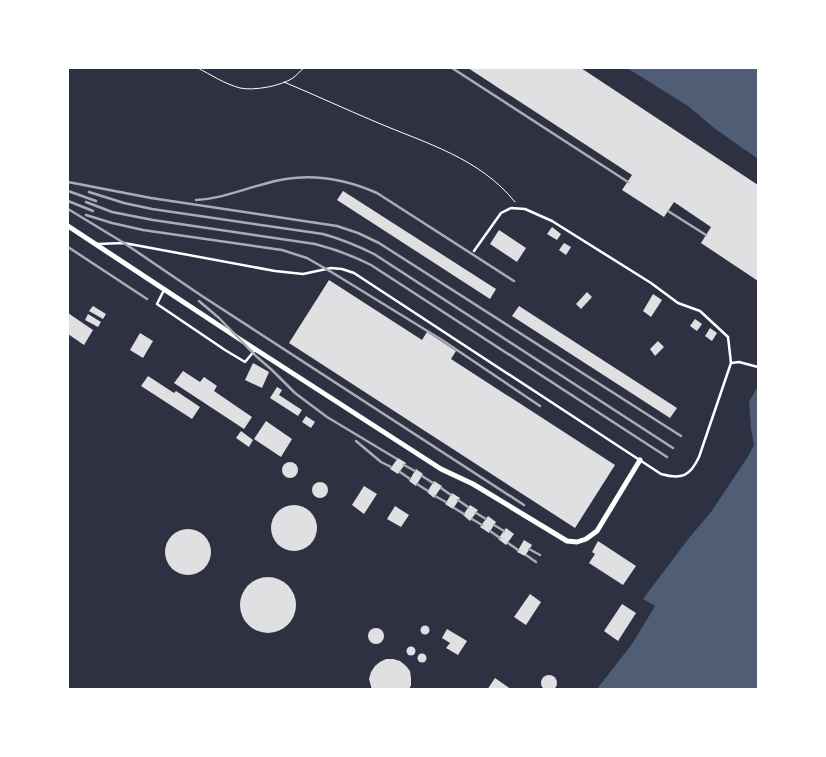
<svg xmlns="http://www.w3.org/2000/svg" width="826" height="757" viewBox="0 0 826 757" font-family="Manrope,sans-serif">
  <style>
    .water { fill: #4f5d75 }
    .building { fill: #e0e0e3 }
    .lines { fill: none; stroke-linecap: round; stroke-linejoin: round }
    .path { stroke: #fff; stroke-width: 1 }
    .service { stroke: #fff; stroke-width: 2.5 }
    .minor { stroke: #fff; stroke-width: 5 }
    .rail { stroke: #abadb3; stroke-width: 2.5 }
  </style>
  <rect width="100%" height="100%" fill="#2d3142"/>
  <g class="water">
    <polygon points="627,68 758,68 758,159 714,128 688,106"/>
    <polygon points="758,386 758,689 597,689 632,644 655,606 643,599 689,538 711,512 747,458 754,445 751,428 749,402"/>
  </g>
  <g class="building">
    <polygon points="468,68 581,68 758,185 758,281 701,243 711,227 674,202 664,217 622,190 632,175"/>
    <polygon points="343,191 496,289 490,299 337,200"/>
    <polygon points="552,227 561,234 557,240 547,234"/>
    <polygon points="499,230 526,248 517,262 490,244"/>
    <polygon points="564,243 571,247 566,255 559,250"/>
    <polygon points="329,280 422,340 427,332 456,351 451,359 615,465 575,528 289,343"/>
    <polygon points="587,292 592,297 581,309 576,304"/>
    <polygon points="653,294 662,300 651,317 643,311"/>
    <polygon points="93,306 106,314 103,319 89,311"/>
    <polygon points="519,306 677,408 670,418 512,316"/>
    <polygon points="68,313 93,330 84,345 68,334"/>
    <polygon points="88,314 101,322 98,327 85,320"/>
    <polygon points="695,319 702,324 697,331 690,326"/>
    <polygon points="710,328 717,333 712,341 705,336"/>
    <polygon points="140,333 153,341 143,358 130,350"/>
    <polygon points="658,341 664,347 655,356 650,349"/>
    <polygon points="253,363 269,372 262,388 245,380"/>
    <polygon points="183,371 200,382 204,377 217,386 214,391 252,417 244,429 174,383"/>
    <polygon points="148,376 174,393 176,391 200,407 192,419 141,386"/>
    <polygon points="277,387 282,390 279,395 302,410 298,416 270,398"/>
    <polygon points="306,416 315,422 311,428 302,422"/>
    <polygon points="266,421 292,439 281,457 254,439"/>
    <polygon points="241,431 253,440 249,447 236,438"/>
    <polygon points="398,458 406,463 398,474 390,469"/>
    <circle cx="290" cy="470" r="8"/>
    <polygon points="416,469 423,474 416,486 409,481"/>
    <polygon points="434,481 442,486 434,498 427,492"/>
    <circle cx="320" cy="490" r="8"/>
    <polygon points="364,486 377,494 364,514 352,505"/>
    <polygon points="452,493 460,498 453,509 445,504"/>
    <polygon points="470,505 478,510 470,521 463,515"/>
    <circle cx="294" cy="528" r="23"/>
    <polygon points="395,506 409,515 401,527 387,519"/>
    <polygon points="488,516 496,522 489,533 480,527"/>
    <polygon points="506,528 514,534 506,545 498,539"/>
    <circle cx="188" cy="552" r="23"/>
    <polygon points="524,540 532,545 525,556 517,552"/>
    <polygon points="598,541 636,566 623,585 589,563 595,554 592,552"/>
    <circle cx="268" cy="605" r="28"/>
    <polygon points="530,594 541,602 526,625 514,617"/>
    <polygon points="622,604 636,613 618,641 604,631"/>
    <circle cx="425" cy="630" r="4.5"/>
    <circle cx="376" cy="636" r="8"/>
    <polygon points="447,629 467,641 458,655 446,648 450,643 442,638"/>
    <circle cx="411" cy="651" r="4.5"/>
    <circle cx="422" cy="658" r="4.5"/>
    <polygon points="386,659 393,659 400,661 406,666 410,671 411,678 411,685 409,690 372,690 369,679 371,672 375,666 380,662"/>
    <circle cx="549" cy="683" r="8"/>
    <polygon points="495,678 512,690 487,690"/>
  </g>
  <g class="lines">
    <g class="path">
      <path d="M198,68C211,75 225,84 240,88C254,91 281,86 293,78C297,75 300,71 304,68"/>
      <path d="M284,82C315,95 345,109 376,122C425,143 480,158 515,202"/>
    </g>
    <g class="service">
      <path d="M97,244L124,243L275,271L303,274L331,268L342,269L354,273L661,474C682,480 690,476 699,457L731,363L739,362L758,367"/>
      <polyline points="474,251 501,213 511,208 525,209 552,221 651,283 678,303 700,311 728,337 731,363"/>
      <polyline points="164,290 157,304 225,350 245,362 255,350"/>
    </g>
    <polyline class="minor" points="68,226 241,340 441,469 473,484 567,541 577,542 586,539 597,531 640,460"/>
    <g class="rail">
      <polyline points="452,68 628,182"/>
      <polyline points="68,182 151,198 337,226 358,233 379,243 681,436"/>
      <polyline points="68,191 96,201"/>
      <path d="M89,192L124,203L152,209L323,234C341,239 358,246 374,254L673,448"/>
      <path d="M196,200C220,199 241,190 264,184C302,172 341,177 377,193L514,281"/>
      <polyline points="68,201 93,211"/>
      <path d="M86,202L112,212L153,220L315,244C335,249 353,256 371,265L667,457"/>
      <polyline points="68,209 124,243 202,296 524,505"/>
      <polyline points="668,211 706,235"/>
      <polyline points="86,215 112,223 143,230 282,250 307,258 333,273 442,340 540,406"/>
      <polyline points="68,247 147,299"/>
      <polyline points="199,301 219,318 257,357 272,370 295,393 327,417 397,459"/>
      <polyline points="356,441 381,462 391,467"/>
      <polyline points="404,465 415,471"/>
      <polyline points="400,472 410,479"/>
      <polyline points="422,476 433,483"/>
      <polyline points="417,484 428,491"/>
      <polyline points="441,488 451,495"/>
      <polyline points="435,496 446,502"/>
      <polyline points="458,500 468,507"/>
      <polyline points="454,508 464,514"/>
      <polyline points="476,513 486,519"/>
      <polyline points="472,519 482,525"/>
      <polyline points="494,525 504,531"/>
      <polyline points="490,531 500,538"/>
      <polyline points="508,543 518,550"/>
      <polyline points="529,549 540,555"/>
      <polyline points="526,555 536,562"/>
    </g>
  </g>
  <rect width="826" height="757" fill="none" stroke="#ffffff" stroke-width="138"/>
</svg>
